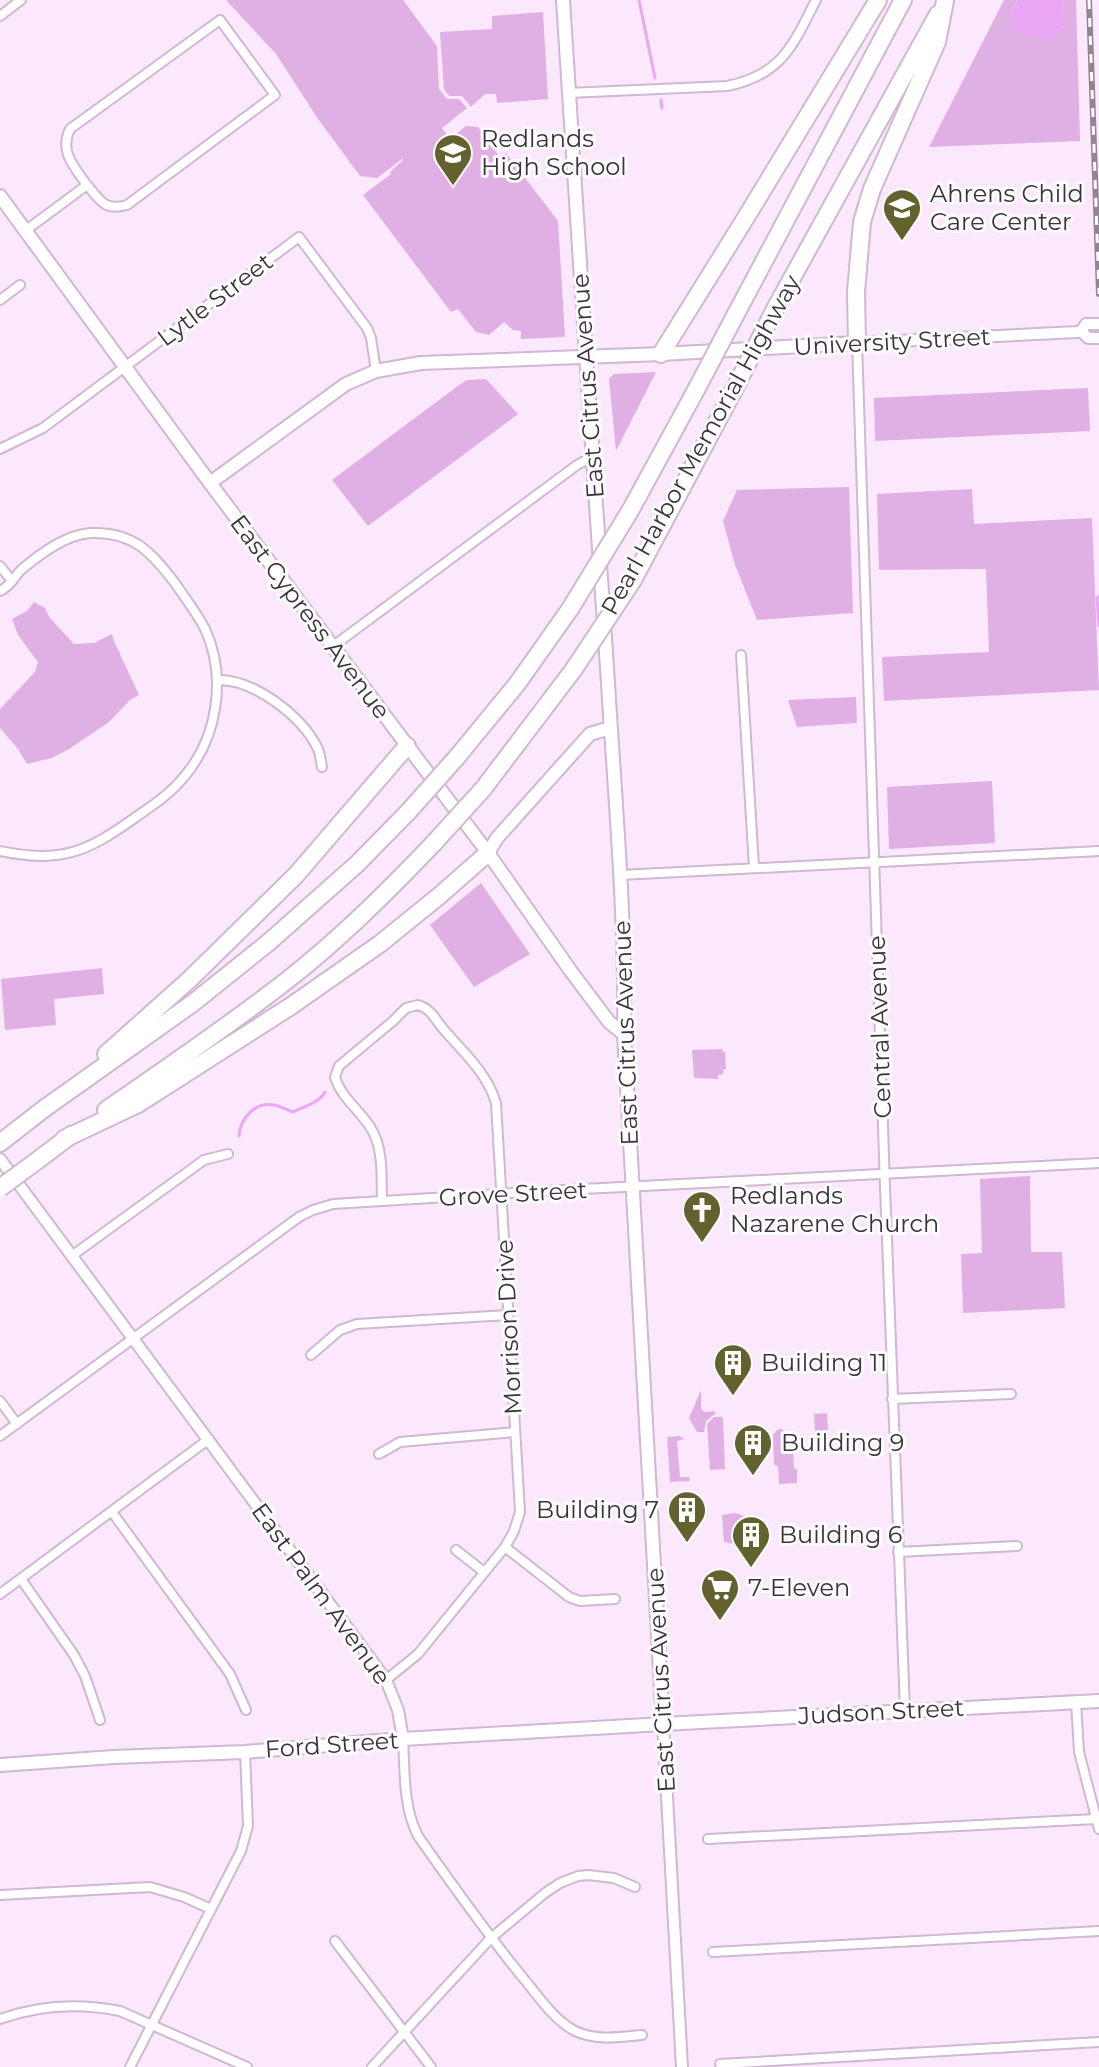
<svg xmlns="http://www.w3.org/2000/svg" width="1099" height="2067" viewBox="0 0 1099 2067" font-family="Montserrat,sans-serif">
  <style>
    .green { fill: #e0b0e5 }
    .water { fill: #eca7f4 }
    .lines { fill: none; stroke-linecap: round; stroke-linejoin: round }
    .stream { stroke: #eca7f4; stroke-width: 3 }
    .minor-casing { stroke: #cfb8d2; stroke-width: 12 }
    .tertiary-casing { stroke: #cfb8d2; stroke-width: 14 }
    .secondary-casing { stroke: #cfb8d2; stroke-width: 16 }
    .motorway-casing { stroke: #cfb8d2; stroke-width: 20 }
    .minor { stroke: #fff; stroke-width: 8 }
    .tertiary { stroke: #fff; stroke-width: 10 }
    .secondary { stroke: #fff; stroke-width: 12 }
    .motorway { stroke: #fff; stroke-width: 16 }
    .rail-casing { stroke: #928493; stroke-width: 6 }
    .rail { stroke: #fcfcfc; stroke-width: 3; stroke-dasharray: 9; stroke-linecap: butt }
    .motorway-bridge-casing { stroke: #cfb8d2; stroke-width: 20; stroke-linecap: butt }
    .motorway-bridge { stroke: #fff; stroke-width: 16 }
    .labels { text-anchor: middle; stroke-width: 6; stroke-linejoin: round; paint-order: stroke }
    .poi-label { font-size: 24px; fill: #3a313b; stroke: #fcfcfc; text-anchor: start }
    .street-label { font-size: 24px; fill: #3a313b; stroke: #fcfcfc }
  </style>
  <rect width="100%" height="100%" fill="#fbe8fd"/>
  <g class="green">
    <polygon points="226,0 403,0 437,46 439,89 447,99 459,99 467,108 442,128 450,139 466,126 478,127 499,156 506,153 558,221 565,337 521,339 521,331 513,330 504,322 489,335 476,332 458,309 451,312 363,195 391,174 390,172 403,160 402,159 377,178 360,176 318,119 276,54"/>
    <polygon points="1004,0 1017,0 1011,14 1063,28 1062,0 1076,0 1080,141 929,147"/>
    <polygon points="543,12 548,99 497,103 496,94 485,94 471,107 462,96 450,96 444,90 440,32 492,29 492,16"/>
    <polygon points="656,372 616,451 609,379 614,374"/>
    <polygon points="486,379 518,414 368,526 332,480 459,385 467,380"/>
    <polygon points="1088,388 1090,431 875,441 874,398"/>
    <polygon points="849,487 853,613 757,620 735,565 723,521 737,490"/>
    <polygon points="972,489 974,524 1092,518 1099,690 884,701 882,657 989,652 986,569 879,570 877,494"/>
    <polygon points="34,602 45,608 49,617 74,644 94,643 112,634 114,641 139,695 130,700 109,722 69,749 52,758 27,764 18,749 0,728 0,709 35,672 38,662 18,635 12,619 27,611"/>
    <polygon points="856,697 857,723 797,727 788,700"/>
    <polygon points="992,781 995,843 889,849 887,787"/>
    <polygon points="481,883 530,954 474,987 430,925"/>
    <polygon points="102,968 104,994 54,999 56,1025 5,1030 1,979"/>
    <polygon points="722,1049 723,1052 725,1052 726,1069 723,1070 723,1074 718,1075 718,1079 694,1078 692,1050"/>
    <polygon points="1030,1176 1031,1252 1062,1252 1065,1308 963,1313 961,1254 982,1253 980,1179"/>
    <polygon points="701,1390 701,1409 705,1412 715,1411 715,1414 706,1421 704,1432 697,1432 689,1418"/>
    <polygon points="827,1413 829,1445 816,1445 814,1414"/>
    <polygon points="714,1417 723,1417 725,1469 710,1470 707,1424"/>
    <path d="M781,1429C796,1437 793,1454 794,1469H797V1483L779,1484L778,1466L774,1465L773,1435L777,1430Z"/>
    <polygon points="679,1436 685,1439 677,1441 680,1477 689,1477 690,1481 670,1482 667,1437"/>
    <path d="M733,1513C747,1514 749,1522 754,1534L739,1545L724,1542L722,1515Z"/>
  </g>
  <path class="water" d="M1017,0H1062C1063,15 1067,30 1054,39L1021,34L1012,26L1011,14Z"/>
  <g class="lines">
    <g class="stream">
      <polyline points="639,0 655,78"/>
      <polyline points="661,100 662,108"/>
      <polyline points="1099,596 1097,598 1099,626"/>
      <path d="M239,1136C240,1119 255,1101 274,1105C281,1106 286,1110 293,1112C305,1106 319,1103 325,1092"/>
    </g>
    <g class="minor-casing">
      <g id="minor">
        <polyline points="0,16 21,0"/>
        <path d="M568,93L727,86C782,75 793,45 816,0"/>
        <path d="M25,231L87,185C101,201 104,211 127,205L275,95L220,20L70,129C59,151 74,167 87,185"/>
        <polyline points="0,300 20,285"/>
        <polyline points="857,343 885,1187 905,1710"/>
        <polyline points="0,449 43,428 299,237 367,328 371,338 376,371"/>
        <polyline points="0,566 12,581"/>
        <path d="M0,591C10,587 14,577 21,570C40,554 65,535 90,533C133,531 151,552 175,583C185,598 197,613 205,629C227,677 218,738 183,778C170,794 153,805 136,817C87,852 61,864 0,851"/>
        <polyline points="332,647 577,465 594,456"/>
        <polyline points="741,655 754,867"/>
        <path d="M217,680C254,679 302,716 318,749C320,754 321,761 322,767"/>
        <polyline points="620,875 1099,851"/>
        <path d="M382,1201C381,1179 384,1151 372,1130C362,1112 341,1098 335,1077L339,1066L393,1021L406,1008L418,1005C432,1009 435,1020 445,1031C465,1054 487,1073 496,1103L520,1512L514,1531L505,1547L418,1654L386,1680"/>
        <polyline points="73,1255 204,1160 228,1154"/>
        <polyline points="311,1355 340,1330 357,1324 508,1315"/>
        <polyline points="892,1399 1011,1394"/>
        <polyline points="0,1401 17,1424"/>
        <polyline points="0,1436 299,1217 313,1210 333,1204 563,1190 1099,1163"/>
        <polyline points="379,1454 400,1442 515,1432"/>
        <polyline points="112,1512 230,1674 246,1710"/>
        <polyline points="505,1547 569,1597 580,1601 615,1599"/>
        <polyline points="456,1550 484,1572"/>
        <polyline points="898,1552 1017,1546"/>
        <polyline points="21,1579 74,1655 85,1676 100,1720"/>
        <polyline points="0,1594 209,1439"/>
        <polyline points="1076,1702 1079,1752 1099,1829"/>
        <path d="M403,1739C405,1772 403,1807 418,1836C452,1884 486,1933 524,1979C539,1997 554,2020 575,2031C596,2041 620,2037 642,2035"/>
        <polyline points="708,1839 1096,1819"/>
        <polyline points="0,1895 150,1887 184,1897 211,1909"/>
        <polyline points="335,1941 431,2067"/>
        <polyline points="713,1952 1099,1931"/>
        <path d="M0,2019C39,2005 80,2003 120,2011L247,2067"/>
        <polyline points="720,2064 1099,2042"/>
        <polyline points="130,2067 241,1851 248,1826 245,1752"/>
        <polyline points="372,2067 491,1938 545,1893 560,1883 578,1876 588,1875 614,1878 635,1887"/>
      </g>
    </g>
    <g class="tertiary-casing">
      <g id="tertiary">
        <polyline points="1081,331 1086,324 1099,324"/>
        <polyline points="857,343 1078,332 1081,331 1088,338 1099,338"/>
        <polyline points="0,1159 386,1680 398,1710 403,1739"/>
        <polyline points="663,1724 682,2067"/>
      </g>
    </g>
    <g class="secondary-casing">
      <g id="secondary">
        <path d="M563,0C576,228 594,455 608,683C615,800 626,917 624,1034L663,1724"/>
        <polyline points="0,196 210,483 488,853 570,970 609,1022 624,1034"/>
        <polyline points="210,483 346,384 376,371 421,363 661,354 857,343"/>
        <polyline points="488,853 497,838 590,734 610,728"/>
        <polyline points="0,1765 114,1757 245,1752 403,1739 663,1724 1099,1701"/>
      </g>
    </g>
    <g class="motorway-casing">
      <g id="motorway">
        <polyline points="776,307 938,14"/>
        <polyline points="737,312 903,0"/>
        <polyline points="857,343 856,292 862,222 872,189 937,42 945,1"/>
        <polyline points="661,354 745,219 878,0"/>
        <polyline points="630,511 696,390"/>
        <polyline points="633,580 737,384"/>
        <polyline points="457,757 517,684 570,609"/>
        <polyline points="483,789 574,669"/>
        <polyline points="106,1054 190,979 296,875 407,746"/>
        <path d="M106,1110C167,1068 227,1027 285,982C339,940 386,893 433,844"/>
        <polyline points="64,1139 138,1104 291,1006 381,943 439,896 488,853"/>
        <polyline points="0,1143 45,1108 193,1003 269,942 357,864 409,811"/>
        <polyline points="38,1160 71,1135"/>
      </g>
    </g>
    <use href="#minor" class="minor"/>
    <use href="#tertiary" class="tertiary"/>
    <use href="#secondary" class="secondary"/>
    <use href="#motorway" class="motorway"/>
    <g class="rail-casing">
      <polyline id="rail" points="1089,0 1099,294"/>
    </g>
    <use href="#rail" class="rail"/>
    <g class="motorway-bridge-casing">
      <g id="motorway-bridge">
        <polyline points="737,384 776,307"/>
        <polyline points="696,390 737,312"/>
        <polyline points="570,609 630,511"/>
        <polyline points="574,669 633,580"/>
        <polyline points="409,811 457,757"/>
        <polyline points="433,844 483,789"/>
        <polyline points="0,1188 38,1160"/>
      </g>
    </g>
    <use href="#motorway-bridge" class="motorway-bridge"/>
  </g>
  <defs>
    <g id="school-pin" transform="scale(2)"><path d="M0 17L-7.5 6A9.5 9.5 0 1 1 7.5 6Z" fill="#63612e" stroke="#fcfcfc"/><path d="M0-5L7-2L0 1L-7-2ZM-4 1L0 2.5L4 1V4Q0 6-4 4Z" fill="#fff"/></g>
    <g id="church-pin" transform="scale(2)"><path d="M0 17L-7.5 6A9.5 9.5 0 1 1 7.5 6Z" fill="#63612e" stroke="#fcfcfc"/><path d="M-1.2-6h2.4v3.5h3.3v2.4h-3.3V6h-2.4V-.1h-3.3v-2.4h3.3Z" fill="#fff"/></g>
    <g id="building-pin" transform="scale(2)"><path d="M0 17L-7.5 6A9.5 9.5 0 1 1 7.5 6Z" fill="#63612e" stroke="#fcfcfc"/><path d="M-4-6H4V6H1V3H-1V6H-4ZM-2.5-4.3h1.7v1.8h-1.7ZM.8-4.3h1.7v1.8H.8ZM-2.5-1h1.7V.8h-1.7ZM.8-1h1.7V.8H.8Z" fill="#fff"/></g>
    <g id="supermarket-pin" transform="scale(2)"><path d="M0 17L-7.5 6A9.5 9.5 0 1 1 7.5 6Z" fill="#63612e" stroke="#fcfcfc"/><path d="M-6-5.5h2.5l.6 2H6L4.5 2H-2.5L-4.4-4H-6ZM-1.5 3.2a1.3 1.3 0 1 0 .1 0ZM3 3.2a1.3 1.3 0 1 0 .1 0Z" fill="#fff"/></g>
  </defs>
  <g fill-rule="evenodd">
    <use href="#school-pin" x="453" y="153"/>
    <use href="#school-pin" x="902" y="208"/>
    <use href="#church-pin" x="702" y="1210"/>
    <use href="#building-pin" x="733" y="1363"/>
    <use href="#building-pin" x="753" y="1443"/>
    <use href="#building-pin" x="687" y="1510"/>
    <use href="#building-pin" x="751" y="1535"/>
    <use href="#supermarket-pin" x="720" y="1588"/>
  </g>
  <g class="labels">
    <g class="poi-label">
      <text x="481" y="147">Redlands<tspan x="481" dy="28">High School</tspan></text>
      <text x="930" y="202">Ahrens Child<tspan x="930" dy="28">Care Center</tspan></text>
      <text x="730" y="1204">Redlands<tspan x="730" dy="28">Nazarene Church</tspan></text>
      <text x="761" y="1371">Building 11</text>
      <text x="781" y="1451">Building 9</text>
      <text x="659" y="1518" text-anchor="end">Building 7</text>
      <text x="779" y="1543">Building 6</text>
      <text x="748" y="1596">7-Eleven</text>
    </g>
    <g class="street-label">
      <text transform="translate(215 300) rotate(-37)" y="8">Lytle Street</text>
      <text transform="translate(892 342) rotate(-3)" y="8">University Street</text>
      <text transform="translate(588 386) rotate(-94)" y="8">East Citrus Avenue</text>
      <text transform="translate(701 445) rotate(-61)" y="8">Pearl Harbor Memorial Highway</text>
      <text transform="translate(310 617) rotate(53)" y="8">East Cypress Avenue</text>
      <text transform="translate(880 1027) rotate(-92)" y="8">Central Avenue</text>
      <text transform="translate(626 1033) rotate(-92)" y="8">East Citrus Avenue</text>
      <text transform="translate(513 1194) rotate(-3)" y="8">Grove Street</text>
      <text transform="translate(509 1327) rotate(-93)" y="8">Morrison Drive</text>
      <text transform="translate(321 1594) rotate(54)" y="8">East Palm Avenue</text>
      <text transform="translate(661 1680) rotate(-93)" y="8">East Citrus Avenue</text>
      <text transform="translate(881 1712) rotate(-3)" y="8">Judson Street</text>
      <text transform="translate(332 1745) rotate(-4)" y="8">Ford Street</text>
    </g>
  </g>
</svg>
